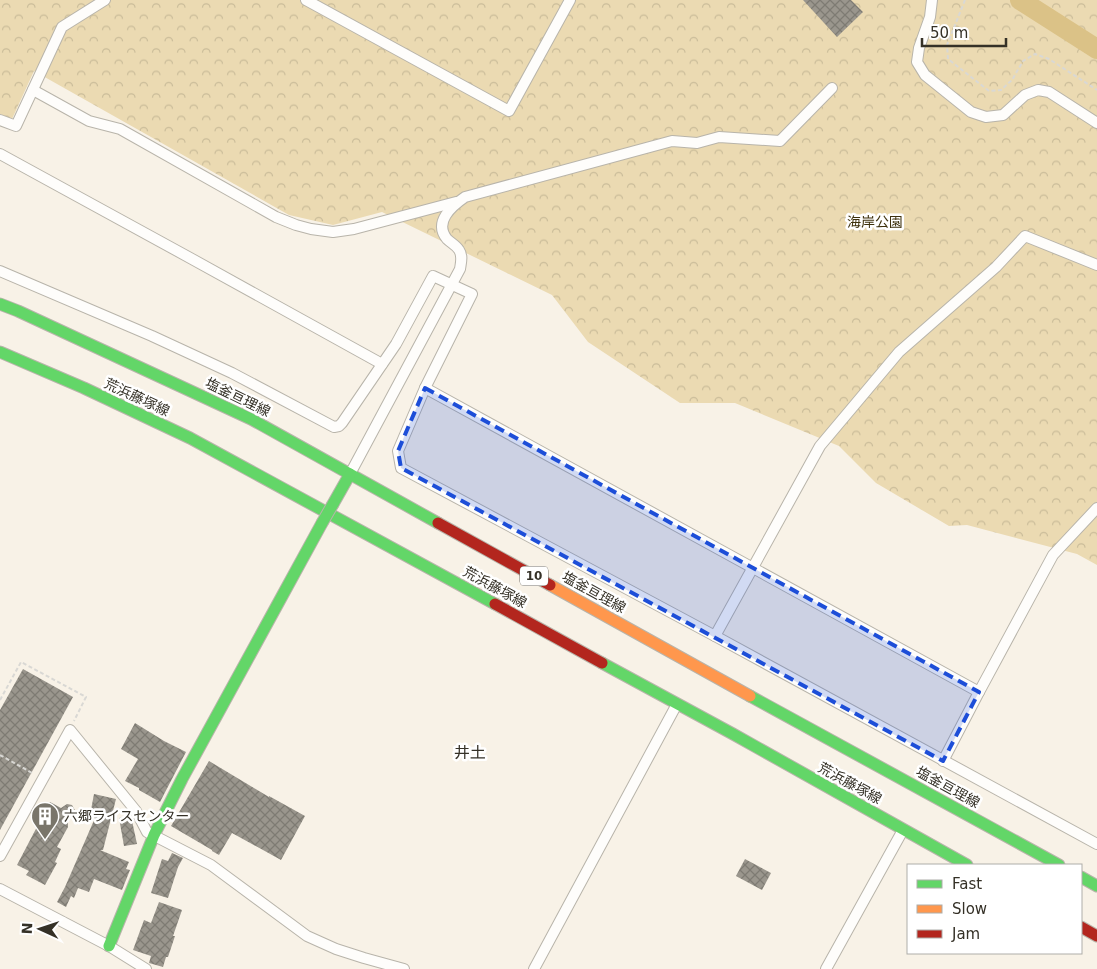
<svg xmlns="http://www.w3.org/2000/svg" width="1097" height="969" viewBox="0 0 1097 969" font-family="'DejaVu Sans','Noto Sans JP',sans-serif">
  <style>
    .park { fill: url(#park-crowns) }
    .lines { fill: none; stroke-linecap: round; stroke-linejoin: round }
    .river { stroke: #dbc287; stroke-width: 20 }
    .building { fill: url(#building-cross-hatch) }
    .street-casing { stroke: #b8b4aa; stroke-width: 12 }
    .fast-casing { stroke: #b8b4aa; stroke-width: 13 }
    .slow-casing { stroke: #b8b4aa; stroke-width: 13 }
    .jam-casing { stroke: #b8b4aa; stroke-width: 13 }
    .path { stroke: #d9d8d4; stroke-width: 2; stroke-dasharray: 4 2.5; stroke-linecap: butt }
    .street { stroke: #fefdfb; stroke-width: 10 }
    .fast { stroke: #63d668; stroke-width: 11 }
    .slow { stroke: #ff974d; stroke-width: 11 }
    .jam { stroke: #b3261e; stroke-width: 11 }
    .fast-bridge-casing { stroke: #b8b4aa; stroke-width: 13; stroke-linecap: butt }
    .fast-bridge { stroke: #63d668; stroke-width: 11 }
    .marked { fill: #1d4ed8; fill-opacity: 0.2; stroke: #1d4ed8; stroke-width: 4; stroke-dasharray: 10 6; stroke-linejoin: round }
    .labels { text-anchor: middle; stroke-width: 5; stroke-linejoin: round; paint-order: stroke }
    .shield { fill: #fff; stroke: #726f68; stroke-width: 1 }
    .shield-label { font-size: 12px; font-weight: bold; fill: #353127 }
    .park-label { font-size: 14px; fill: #3e310d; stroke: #fff }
    .street-label { font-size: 14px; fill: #353127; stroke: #fff }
    .poi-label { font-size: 14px; fill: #353127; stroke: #fff; text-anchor: start }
    .quarter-label { font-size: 16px; fill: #353127; stroke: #fff }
  </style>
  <defs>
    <pattern id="park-crowns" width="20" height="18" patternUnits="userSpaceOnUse" patternTransform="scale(1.25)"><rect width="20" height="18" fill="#ebdab2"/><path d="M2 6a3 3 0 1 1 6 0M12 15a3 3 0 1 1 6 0" fill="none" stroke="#cabc99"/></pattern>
    <pattern id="building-cross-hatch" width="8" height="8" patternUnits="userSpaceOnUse" patternTransform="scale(1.25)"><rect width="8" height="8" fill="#9a968d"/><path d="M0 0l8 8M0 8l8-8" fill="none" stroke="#7e7b73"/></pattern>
  </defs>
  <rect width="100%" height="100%" fill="#f8f2e7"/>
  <polygon class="park" points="0,0 1097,0 1097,565 1077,554 967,525 949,526 876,483 839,446 735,403 680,403 588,342 552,295 382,212 333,225 289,215 34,71 12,119 0,114"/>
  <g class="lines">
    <polyline class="river" points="1020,0 1097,49"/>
  </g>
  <g class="building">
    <polygon points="803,0 851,0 863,12 837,37"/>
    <polygon points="23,669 73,697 0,830 0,710"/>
    <polygon points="135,723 164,741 186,752 160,802 139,790 139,788 125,781 138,759 121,749"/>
    <polygon points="209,761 269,797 269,796 305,816 281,860 232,833 219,855 212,851 212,850 171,826"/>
    <polygon points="94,794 116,799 103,850 100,850 129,862 126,869 130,870 122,890 94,879 89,892 78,888 74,898 71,896 66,907 57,902 65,887 95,818 90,815"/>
    <polygon points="50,802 61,808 67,804 72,805 76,812 73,816 68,819 68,827 57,847 61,849 55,862 57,863 45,885 26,875 29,871 17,865"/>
    <polygon points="131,816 137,844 124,846 119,818"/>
    <polygon points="172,853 183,858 178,867 168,898 151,893 162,859 168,861"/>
    <polygon points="745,859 771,873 762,890 736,876"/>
    <polygon points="159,902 182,910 173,936 175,936 168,957 166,957 163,967 149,963 151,956 133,950 144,920 151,923"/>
  </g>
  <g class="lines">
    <g class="street-casing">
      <g id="street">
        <polyline points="306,0 509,111 570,0"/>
        <polyline points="932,0 930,17 919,48 917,62 925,75 971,112 986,117 1003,115 1025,95 1038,90 1049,92 1097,123"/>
        <polyline points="33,90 89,121 120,129 276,217 296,225 311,229 333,232 354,229 456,202"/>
        <polyline points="0,120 16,126 62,27 105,0"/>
        <polyline points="0,154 192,259 382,364"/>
        <polyline points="0,271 152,336 232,373 334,427 339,426 342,423 396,344 433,276 472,294 425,388 398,451 401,468 715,636 1097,844"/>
        <polyline points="425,388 979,692 943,761"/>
        <path d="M350,474L460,269C461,262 463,256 459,250C456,245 451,243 447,239C433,222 452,206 465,197L672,141L697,143L719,137L780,141L832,88"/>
        <polyline points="715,636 820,446 899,352 996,267 1025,236 1097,265"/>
        <polyline points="979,692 1053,555 1097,508"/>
        <polyline points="0,856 70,730 136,811 147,832 211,865 307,936 336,949 364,958 404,969"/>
        <polyline points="0,889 109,946 146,969"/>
        <polyline points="534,969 677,704"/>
        <polyline points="826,969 903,830"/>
      </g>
    </g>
    <g class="fast-casing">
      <g id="fast">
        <polyline points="0,304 18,311 251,419 438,523"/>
        <polyline points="0,352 84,388 190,438 495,604"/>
        <polyline points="333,504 350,474"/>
        <polyline points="602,663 733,734 967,865"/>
        <polyline points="750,696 1059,865"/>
        <polyline points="1081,877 1097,886"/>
        <polyline points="109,946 154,835 182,779 322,523"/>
      </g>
    </g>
    <g class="slow-casing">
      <polyline id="slow" points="550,585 750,696"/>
    </g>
    <g class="jam-casing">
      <g id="jam">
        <polyline points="438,523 550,585"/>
        <polyline points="495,604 602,663"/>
        <polyline points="1081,927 1097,936"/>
      </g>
    </g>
    <g class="path">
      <polyline points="965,0 947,45 948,59 989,91 1001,90 1012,80 1023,61 1035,54 1049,59 1097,90"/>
      <polyline points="0,700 21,662 86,697 74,721"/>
      <polyline points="0,755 34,774"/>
    </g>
    <use href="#street" class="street"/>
    <use href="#fast" class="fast"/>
    <use href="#slow" class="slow"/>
    <use href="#jam" class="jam"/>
    <g class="fast-bridge-casing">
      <polyline id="fast-bridge" points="322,523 333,504"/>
    </g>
    <use href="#fast-bridge" class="fast-bridge"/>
  </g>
  <path class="marked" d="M425,388L979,692L943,761L401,468L398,451Z"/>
  <defs>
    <g id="building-pin" transform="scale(1.4375)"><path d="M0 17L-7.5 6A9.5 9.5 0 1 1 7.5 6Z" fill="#79756a" stroke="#fff"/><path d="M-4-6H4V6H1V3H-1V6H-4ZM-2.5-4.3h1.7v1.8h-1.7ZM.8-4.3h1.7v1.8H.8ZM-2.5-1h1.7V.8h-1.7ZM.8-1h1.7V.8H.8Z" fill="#fff"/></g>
  </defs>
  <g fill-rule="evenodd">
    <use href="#building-pin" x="45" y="816"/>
  </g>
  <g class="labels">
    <rect class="shield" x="520" y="566.5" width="28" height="19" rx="4"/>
    <g class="shield-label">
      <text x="534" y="580">10</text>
    </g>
    <g class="park-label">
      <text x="875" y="227">海岸公園</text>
    </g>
    <g class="street-label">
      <text transform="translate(137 397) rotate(25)" y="5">荒浜藤塚線</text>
      <text transform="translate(238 397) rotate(26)" y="5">塩釜亘理線</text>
      <text transform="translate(495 587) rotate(29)" y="5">荒浜藤塚線</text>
      <text transform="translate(594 592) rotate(29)" y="5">塩釜亘理線</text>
      <text transform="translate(850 783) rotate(29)" y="5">荒浜藤塚線</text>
      <text transform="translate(948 787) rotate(29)" y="5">塩釜亘理線</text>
    </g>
    <g class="poi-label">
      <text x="64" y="821">六郷ライスセンター</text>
    </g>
    <g class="quarter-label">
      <text x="470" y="758">井土</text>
    </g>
  </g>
  <rect x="907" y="864" width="175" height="90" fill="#ffffff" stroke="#aeada9"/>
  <rect x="917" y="880" width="25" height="8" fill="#63d668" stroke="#aeada9"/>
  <text x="952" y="889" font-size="15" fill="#353127">Fast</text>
  <rect x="917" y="905" width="25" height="8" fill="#ff974d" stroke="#aeada9"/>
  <text x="952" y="914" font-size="15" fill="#353127">Slow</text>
  <rect x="917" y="930" width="25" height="8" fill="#b3261e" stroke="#aeada9"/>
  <text x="952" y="939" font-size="15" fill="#353127">Jam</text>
  <g transform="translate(40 929) rotate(273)" stroke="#ffffff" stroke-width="4" paint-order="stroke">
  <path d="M0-4L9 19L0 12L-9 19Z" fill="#353127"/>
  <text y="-8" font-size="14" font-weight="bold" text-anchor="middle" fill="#353127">N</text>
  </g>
  <path d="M922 38v8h84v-8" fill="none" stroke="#353127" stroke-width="2.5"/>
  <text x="930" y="38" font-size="15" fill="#353127" stroke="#ffffff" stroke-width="4" paint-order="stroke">50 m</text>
</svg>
